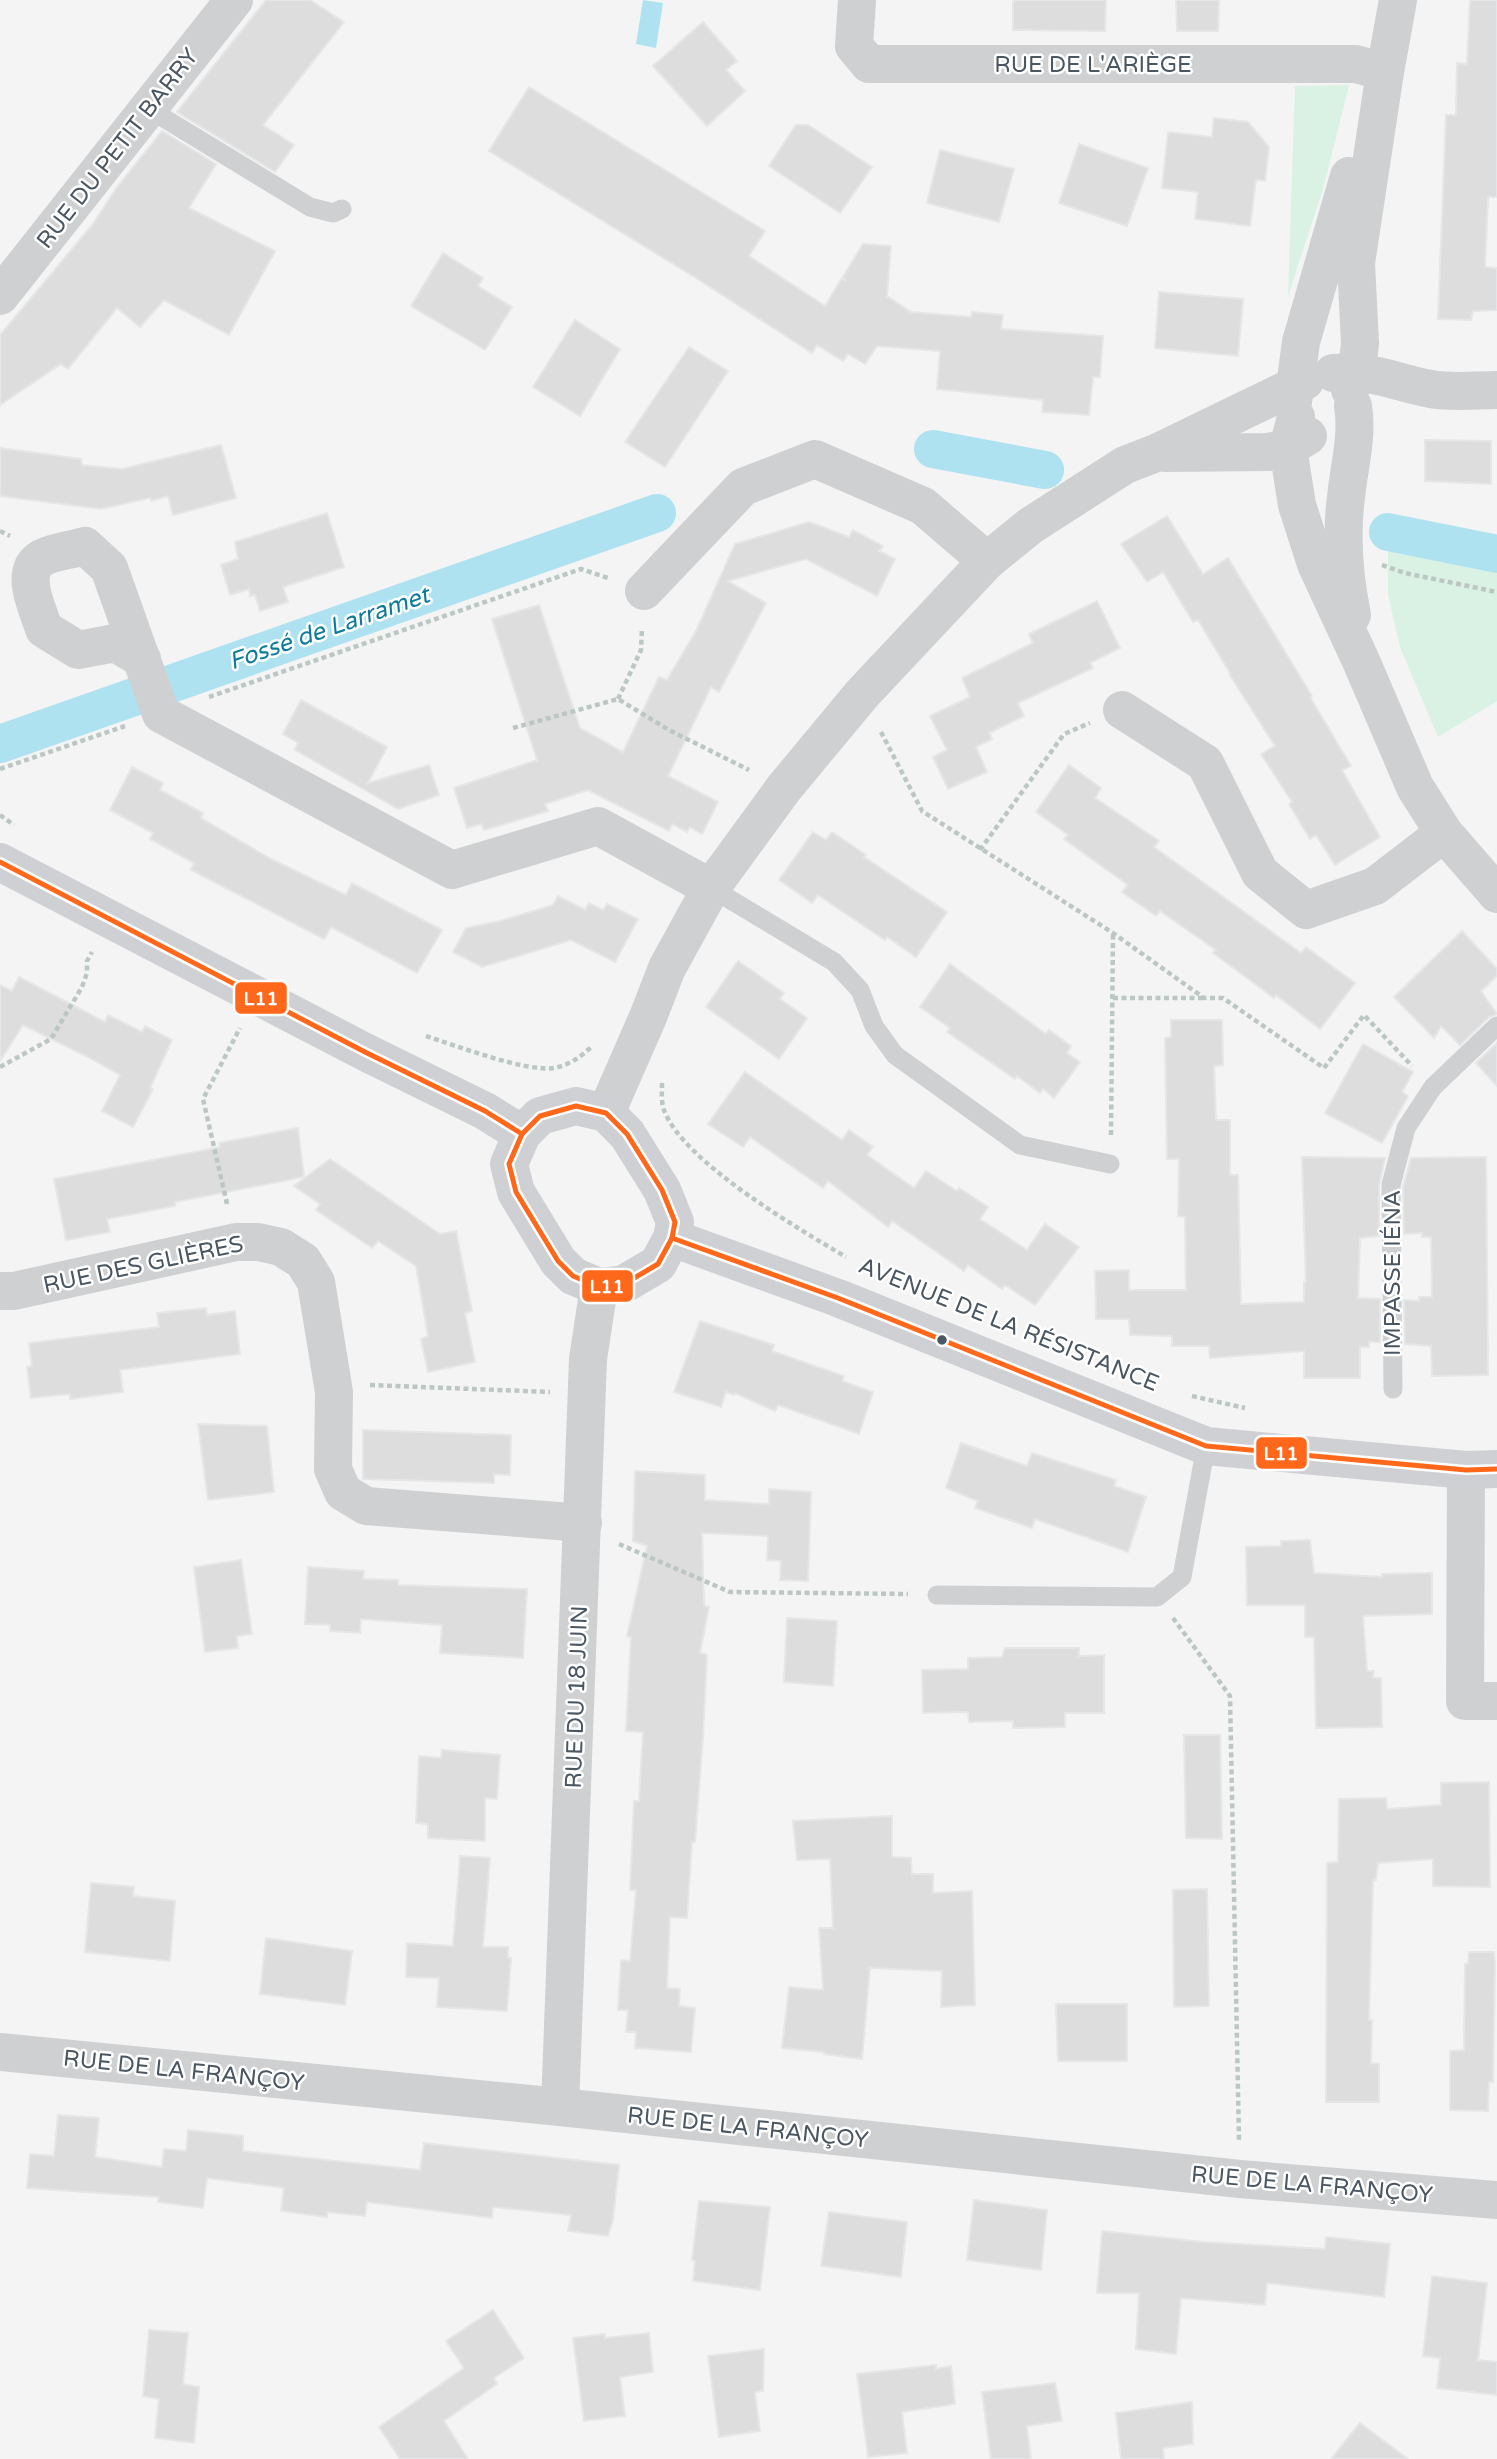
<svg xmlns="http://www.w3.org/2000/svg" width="1497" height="2459" viewBox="0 0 1497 2459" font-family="'Varela Round',sans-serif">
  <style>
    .green { fill: #d9f2e3 }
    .water { fill: #aee2f0 }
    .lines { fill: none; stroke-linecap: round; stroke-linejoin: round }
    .canal { stroke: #aee2f0; stroke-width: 38 }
    .building { fill: #ddddde; stroke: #e5e6e7; stroke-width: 2 }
    .path { stroke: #bcc7c4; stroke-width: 4.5; stroke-dasharray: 5 3.5; stroke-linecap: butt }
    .lane { stroke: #ced0d2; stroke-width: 19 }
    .street { stroke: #ced0d2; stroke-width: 38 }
    .secondary { stroke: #ced0d4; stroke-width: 38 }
    .bus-1-casing { stroke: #fff; stroke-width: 10 }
    .bus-1 { stroke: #ff671b; stroke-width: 5 }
    .bus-dot { fill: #4a5661; stroke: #fff; stroke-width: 2.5 }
    .labels { text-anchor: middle; stroke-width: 5; stroke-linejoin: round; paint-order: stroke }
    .street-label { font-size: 23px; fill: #4a5661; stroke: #fff }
    .water-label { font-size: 24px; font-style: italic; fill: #0c7c9b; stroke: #fff }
    .line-badge { stroke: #fff; stroke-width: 2.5 }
    .badge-label { font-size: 19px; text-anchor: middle; font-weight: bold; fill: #fff }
  </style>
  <rect width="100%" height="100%" fill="#f4f4f4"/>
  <g class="green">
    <polygon points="1349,85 1323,189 1288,296 1295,86"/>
    <polygon points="1388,517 1497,541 1497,701 1438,737 1400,647 1388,595"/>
  </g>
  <polygon class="water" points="643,0 663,3 656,48 636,44"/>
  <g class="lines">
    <g class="canal">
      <polyline points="933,449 1045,470"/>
      <polyline points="1388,532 1497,554"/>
      <polyline points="0,744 657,513"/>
    </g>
  </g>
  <g class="building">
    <polygon points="266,0 310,0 344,22 263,125 294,145 275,172 177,112"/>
    <polygon points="1013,0 1106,0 1105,31 1013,30"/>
    <polygon points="1176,0 1219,0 1218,31 1177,31"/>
    <polygon points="1470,0 1497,0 1497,197 1488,197 1485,267 1497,268 1497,310 1473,311 1471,320 1438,319 1446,115 1456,115 1457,63 1467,64"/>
    <polygon points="703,22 737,61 726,70 745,91 707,126 653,66"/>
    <polygon points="529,87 765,231 749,256 825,306 842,278 846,281 843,277 863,244 891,246 887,296 911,312 971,317 972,312 1003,315 1001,329 1103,336 1100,377 1093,377 1089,415 1042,412 1043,400 937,389 940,351 877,346 865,364 848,354 843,361 817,345 812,353 696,278 489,151"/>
    <polygon points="1214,118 1248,122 1269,147 1265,181 1256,180 1250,226 1195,219 1198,192 1162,188 1168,132 1212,137"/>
    <polygon points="796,125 808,125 872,167 840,213 769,166"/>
    <polygon points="162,131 216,164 189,208 275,251 229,335 164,300 140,327 117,308 68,369 61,364 0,405 0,335 93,224 117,187"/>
    <polygon points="1079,144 1148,168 1127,226 1059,203"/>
    <polygon points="940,150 1014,169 999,222 927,203"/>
    <polygon points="443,253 483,278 478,286 512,307 485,350 411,306"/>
    <polygon points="1159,292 1243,299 1238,356 1155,348"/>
    <polygon points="575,320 620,349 580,416 533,387"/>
    <polygon points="689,347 728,371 665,467 625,442"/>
    <polygon points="1425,440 1491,441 1491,484 1425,481"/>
    <polygon points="221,445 236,498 173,515 168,496 151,501 150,498 101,509 0,496 0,448 81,459 82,465 122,469"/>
    <polygon points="327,513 344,567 283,587 288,602 260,611 255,595 250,596 249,589 230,595 221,565 238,559 235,542"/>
    <polygon points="1167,516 1203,574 1228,558 1312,696 1310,697 1351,766 1342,770 1380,837 1335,865 1316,835 1310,839 1289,804 1292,802 1261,754 1275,746 1229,674 1230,673 1198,620 1193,622 1163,572 1147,582 1121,544"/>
    <polygon points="809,522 849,537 853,530 883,546 879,551 895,559 877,596 806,559 728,581 766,603 719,692 711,687 668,776 718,802 702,834 690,827 687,832 672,824 669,831 588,790 545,804 548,811 484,830 481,824 467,828 454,788 537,760 492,619 539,605 580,728 623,752 659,677 667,680 696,631 735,544"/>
    <polygon points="1097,601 1120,648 1090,663 1093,668 1018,703 1024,716 989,733 992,739 976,747 987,772 948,789 933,757 947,750 930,716 970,697 962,678 1033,643 1029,634"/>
    <polygon points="301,700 387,747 368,783 429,765 439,795 398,809 295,750 298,743 283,734"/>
    <polygon points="1069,765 1101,788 1095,798 1159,841 1154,847 1301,953 1306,947 1355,983 1320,1029 1276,995 1274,998 1213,953 1216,950 1160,911 1156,916 1122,892 1128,885 1064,839 1068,835 1036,812"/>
    <polygon points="132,767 163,783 160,790 203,813 201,818 271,859 346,895 352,883 442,930 417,973 331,927 324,939 191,870 194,863 150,839 153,833 110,810"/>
    <polygon points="813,832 826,840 832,832 866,855 864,857 947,912 916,957 887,937 885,940 818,895 812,903 779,880"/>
    <polygon points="558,896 585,910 589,903 603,910 607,904 638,919 615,962 571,940 482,967 453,952 466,928 500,921 553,905"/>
    <polygon points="1462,931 1497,969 1497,976 1481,991 1497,1014 1489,1017 1460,1045 1441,1026 1434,1038 1394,997"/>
    <polygon points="738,961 784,993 780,999 807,1018 779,1059 706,1007"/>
    <polygon points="950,964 1046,1034 1049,1030 1071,1046 1067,1053 1080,1062 1054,1098 1043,1089 1040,1093 1017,1076 1015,1079 947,1032 950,1028 920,1007"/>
    <polygon points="19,977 105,1022 108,1015 142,1032 145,1026 172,1040 150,1088 153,1089 133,1127 102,1111 120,1075 86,1056 23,1025 0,1061 0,985 12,991"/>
    <polygon points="1171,1020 1222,1020 1223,1065 1214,1066 1216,1120 1230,1120 1230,1175 1238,1175 1241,1304 1304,1302 1304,1282 1306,1282 1302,1157 1385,1158 1379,1185 1379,1236 1360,1238 1358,1298 1380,1299 1380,1342 1369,1342 1369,1347 1360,1347 1360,1378 1304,1378 1304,1351 1210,1358 1209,1346 1172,1346 1172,1336 1130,1335 1129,1319 1096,1319 1095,1271 1129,1270 1129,1290 1186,1290 1185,1217 1178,1216 1179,1159 1167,1159 1165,1038 1171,1037"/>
    <polygon points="1497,1043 1497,1086 1476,1063"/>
    <polygon points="1363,1044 1413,1072 1402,1092 1408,1096 1382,1143 1325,1113"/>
    <polygon points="745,1072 842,1140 849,1130 873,1147 867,1155 914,1188 926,1171 957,1191 959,1188 988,1207 980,1219 1027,1250 1045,1224 1079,1247 1035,1305 1005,1285 1002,1289 968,1265 964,1271 892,1221 888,1227 828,1181 823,1188 750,1137 743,1147 708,1124"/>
    <polygon points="298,1128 304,1177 175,1202 175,1206 107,1219 110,1232 66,1240 54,1179 220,1147 219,1143"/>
    <polygon points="1486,1157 1488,1375 1432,1376 1431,1346 1405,1344 1404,1300 1419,1301 1419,1297 1432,1297 1431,1237 1422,1237 1422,1233 1404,1234 1403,1187 1411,1158"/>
    <polygon points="330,1159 440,1234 456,1231 472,1311 465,1313 475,1362 428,1372 421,1339 428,1336 416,1266 378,1241 372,1248 316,1210 320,1204 294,1186"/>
    <polygon points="206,1308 207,1315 235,1311 240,1354 120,1370 123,1392 70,1399 70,1394 31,1398 27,1367 32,1366 29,1343 159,1327 157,1313"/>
    <polygon points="700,1321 774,1345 772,1351 844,1376 842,1381 873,1392 859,1434 778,1405 775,1411 735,1393 734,1395 726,1392 721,1407 674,1392"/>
    <polygon points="198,1424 267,1426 274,1492 208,1500"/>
    <polygon points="363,1430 511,1435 510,1475 494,1474 494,1483 363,1479"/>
    <polygon points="961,1443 1027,1466 1032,1453 1116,1480 1114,1486 1146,1497 1128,1552 1035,1519 1032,1528 975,1508 978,1501 946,1488"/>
    <polygon points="635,1471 705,1475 705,1500 769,1504 769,1489 811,1492 808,1581 780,1580 781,1561 767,1560 768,1536 702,1533 704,1606 709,1607 700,1653 707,1655 703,1737 695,1842 692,1842 687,1918 670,1917 667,1988 680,1989 679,2006 695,2008 691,2052 635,2048 636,2032 626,2032 628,2010 618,2010 621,1960 630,1961 636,1890 630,1890 634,1801 639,1801 643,1732 626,1731 631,1637 627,1636 647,1546 633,1541"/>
    <polygon points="1310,1540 1314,1573 1382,1577 1382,1574 1432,1573 1432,1614 1363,1616 1367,1671 1374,1671 1373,1678 1381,1678 1382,1727 1316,1728 1314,1637 1305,1637 1305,1605 1247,1605 1246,1547 1281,1546 1281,1541"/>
    <polygon points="241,1560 252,1634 237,1636 238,1648 205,1652 194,1567"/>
    <polygon points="308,1567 364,1571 363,1579 398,1580 398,1585 527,1589 523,1658 440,1653 442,1625 361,1619 360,1633 330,1631 330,1625 305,1624"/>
    <polygon points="787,1618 837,1621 833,1686 784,1682"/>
    <polygon points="1005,1648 1079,1648 1079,1656 1104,1655 1104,1713 1065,1713 1065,1727 1013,1728 1013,1721 969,1722 968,1712 923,1713 922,1670 968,1669 968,1658 1002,1657"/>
    <polygon points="1184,1735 1220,1735 1222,1839 1186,1838"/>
    <polygon points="442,1750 500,1755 497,1799 485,1798 485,1841 428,1838 428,1824 416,1823 419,1756 441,1758"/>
    <polygon points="1489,1782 1490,1887 1433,1886 1433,1859 1378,1863 1376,1880 1373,1880 1369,2020 1372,2020 1371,2063 1379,2064 1379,2102 1326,2102 1327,1863 1338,1862 1339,1799 1386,1798 1387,1809 1441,1805 1441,1783"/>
    <polygon points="892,1816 892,1857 911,1858 912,1874 933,1874 933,1893 972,1891 975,2005 941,2007 942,1971 870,1968 862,2059 824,2054 824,2052 782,2048 789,1987 823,1990 819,1928 833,1928 830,1859 797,1860 793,1821"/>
    <polygon points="460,1856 490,1858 483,1947 508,1947 508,1958 511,1958 507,2011 437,2007 439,1978 406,1977 407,1943 453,1946"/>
    <polygon points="91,1883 134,1887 133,1896 175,1901 170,1961 85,1952"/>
    <polygon points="1207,1889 1209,2006 1174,2007 1173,1890"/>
    <polygon points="266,1938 352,1951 345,2005 260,1994"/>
    <polygon points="1469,1952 1494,1952 1495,1964 1493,2082 1489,2082 1488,2111 1450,2110 1450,2051 1464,2050 1465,1964 1468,1964"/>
    <polygon points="1056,2004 1127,2004 1127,2061 1058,2061"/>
    <polygon points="58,2115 99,2118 95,2157 162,2167 164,2149 186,2151 188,2130 243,2136 243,2151 420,2170 424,2143 619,2165 613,2220 608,2236 568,2231 571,2215 493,2207 492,2218 367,2202 365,2216 327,2212 327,2217 281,2211 284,2188 207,2178 203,2208 158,2202 159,2197 27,2188 30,2154 54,2156"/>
    <polygon points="974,2200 1047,2210 1041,2270 967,2260"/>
    <polygon points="699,2201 770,2207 760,2290 693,2281 695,2261 692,2260"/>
    <polygon points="829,2212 907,2222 901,2277 821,2266"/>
    <polygon points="1102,2231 1204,2242 1325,2249 1326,2237 1390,2244 1384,2297 1267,2283 1265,2305 1181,2298 1176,2354 1136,2349 1139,2293 1097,2293"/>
    <polygon points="1432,2276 1487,2283 1478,2360 1497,2362 1497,2395 1437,2388 1440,2358 1423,2356"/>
    <polygon points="493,2310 524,2358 494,2378 497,2384 444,2421 468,2459 400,2459 379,2427 464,2368 446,2341"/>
    <polygon points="149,2330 188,2333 183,2384 199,2387 194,2443 155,2438 159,2399 143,2396"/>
    <polygon points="649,2333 653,2372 620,2377 625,2416 584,2421 573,2338 605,2334 605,2338"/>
    <polygon points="764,2349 763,2391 755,2392 760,2431 719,2437 708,2356"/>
    <polygon points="936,2365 936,2369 951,2366 955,2404 902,2412 907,2453 868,2457 857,2374"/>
    <polygon points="1055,2383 1062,2421 1027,2426 1031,2459 991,2459 982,2392"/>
    <polygon points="1192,2402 1193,2444 1163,2448 1164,2459 1121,2459 1116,2413"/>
    <polygon points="1360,2423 1408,2459 1331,2459"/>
  </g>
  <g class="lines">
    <g class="path">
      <polyline points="0,531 10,536"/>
      <polyline points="1382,565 1405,573 1497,592"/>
      <polyline points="209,697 581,569 608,578"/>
      <polyline points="618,699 641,650 642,628"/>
      <polyline points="513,728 618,699 669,730 749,770"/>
      <polyline points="881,732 922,811 1113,933 1204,998 1223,998 1324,1068 1364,1015 1412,1066"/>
      <polyline points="0,769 125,726"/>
      <polyline points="0,815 14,825"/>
      <polyline points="980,850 1064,734 1090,723"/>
      <polyline points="1113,998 1203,998"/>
      <path d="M426,1036C457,1046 525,1072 554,1068C569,1065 581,1057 591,1047"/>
      <polyline points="0,1067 51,1039 82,987 87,973 87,961 92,952"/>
      <path d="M662,1083C662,1092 661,1102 664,1110C683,1162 799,1229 846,1257"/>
      <polyline points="1111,1135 1113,934"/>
      <polyline points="227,1204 203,1099 240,1028"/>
      <polyline points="370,1385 550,1392"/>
      <polyline points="1192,1396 1245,1408"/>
      <polyline points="619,1544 730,1592 908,1594"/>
      <polyline points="1173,1618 1230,1696 1239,2140"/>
    </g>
    <g class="lane">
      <polyline points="149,109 310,207 333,213 342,209"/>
      <polyline points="711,888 834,962 860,990 874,1026 895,1055 1020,1145 1110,1164"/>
      <polyline points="1393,1389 1391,1185 1406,1128 1433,1087 1497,1026"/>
      <polyline points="937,1595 1157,1597 1182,1577 1206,1446"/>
    </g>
    <g class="street">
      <polyline points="857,0 854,46 869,64 1356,64 1385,72"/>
      <polyline points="0,296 234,0"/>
      <path d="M1333,373C1375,370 1393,382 1431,389C1452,393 1476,390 1497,390"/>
      <polyline points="1350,390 1357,371 1360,343 1356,263 1385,72 1398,0"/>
      <polyline points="1293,402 1301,342 1349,176"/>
      <polyline points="1296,417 1288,448 1297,505 1316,564 1361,661 1415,787 1444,833 1497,894"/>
      <polyline points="1165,453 1268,452 1288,448 1308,436"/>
      <polyline points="644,591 743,487 815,459 923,506 987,561"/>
      <path d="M1352,615C1344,576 1341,536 1346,497C1349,467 1358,436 1353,406"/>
      <path d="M142,659L115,643L78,650L44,629C38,609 18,572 42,558C54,551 72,550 85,546L109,568L161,714L452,870L598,826L711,888"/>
      <polyline points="1122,710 1205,763 1260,873 1306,910 1375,886 1444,833"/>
      <polyline points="606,1113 648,1017 667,968 711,888 784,788 862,694 987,561 1030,526 1125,465 1156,453 1305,381"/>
      <polyline points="0,1291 14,1291 236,1242 258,1242 281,1247 303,1261 316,1282 334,1392 333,1469 343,1492 366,1506 583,1523"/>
      <polyline points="1466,1470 1465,1701 1497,1701"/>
      <polyline points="0,2052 560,2107 1240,2179 1497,2200"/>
      <polyline points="560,2107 588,1359 599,1287"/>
    </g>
    <g class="secondary">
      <polyline points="0,862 365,1052 485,1111 522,1134"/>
      <polygon points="576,1106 606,1113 627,1134 662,1190 675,1222 672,1238 658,1264 624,1284 599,1287 573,1276 558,1261 516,1192 509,1164 522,1134 540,1116"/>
      <polyline points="672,1238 838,1298 1206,1446 1466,1470 1497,1469"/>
    </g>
    <g class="bus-1-casing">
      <g id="bus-1">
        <polyline points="0,862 365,1052 485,1111 522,1134"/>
        <polygon points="576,1106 606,1113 627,1134 662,1190 675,1222 672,1238 658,1264 624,1284 599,1287 573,1276 558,1261 516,1192 509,1164 522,1134 540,1116"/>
        <polyline points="672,1238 838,1298 1206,1446 1466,1470 1497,1469"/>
      </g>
    </g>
    <use href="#bus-1" class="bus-1"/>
  </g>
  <circle class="bus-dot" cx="942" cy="1340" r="6"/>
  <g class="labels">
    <g class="street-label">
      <text x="1093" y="72">RUE DE L'ARIÈGE</text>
      <text transform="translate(117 148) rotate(-52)" y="8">RUE DU PETIT BARRY</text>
      <text transform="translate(143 1264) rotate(-12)" y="8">RUE DES GLIÈRES</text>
      <text transform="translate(1392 1273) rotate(-90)" y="8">IMPASSE IÉNA</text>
      <text transform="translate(1009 1324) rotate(22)" y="8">AVENUE DE LA RÉSISTANCE</text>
      <text transform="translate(576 1697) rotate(-88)" y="8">RUE DU 18 JUIN</text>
      <text transform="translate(184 2070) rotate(6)" y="8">RUE DE LA FRANÇOY</text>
      <text transform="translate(748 2127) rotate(6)" y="8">RUE DE LA FRANÇOY</text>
      <text transform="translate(1312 2184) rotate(5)" y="8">RUE DE LA FRANÇOY</text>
    </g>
    <g class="water-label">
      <text transform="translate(329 628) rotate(-19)" y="8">Fossé de Larramet</text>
    </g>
  </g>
  <g class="line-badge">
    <rect x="234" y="981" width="54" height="34" rx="7" fill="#ff671b"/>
    <rect x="581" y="1269" width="53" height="34" rx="7" fill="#ff671b"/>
    <rect x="1255" y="1436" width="53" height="34" rx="7" fill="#ff671b"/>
  </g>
  <g class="badge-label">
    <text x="261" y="1005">L11</text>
    <text x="607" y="1293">L11</text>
    <text x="1281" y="1460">L11</text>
  </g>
</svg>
